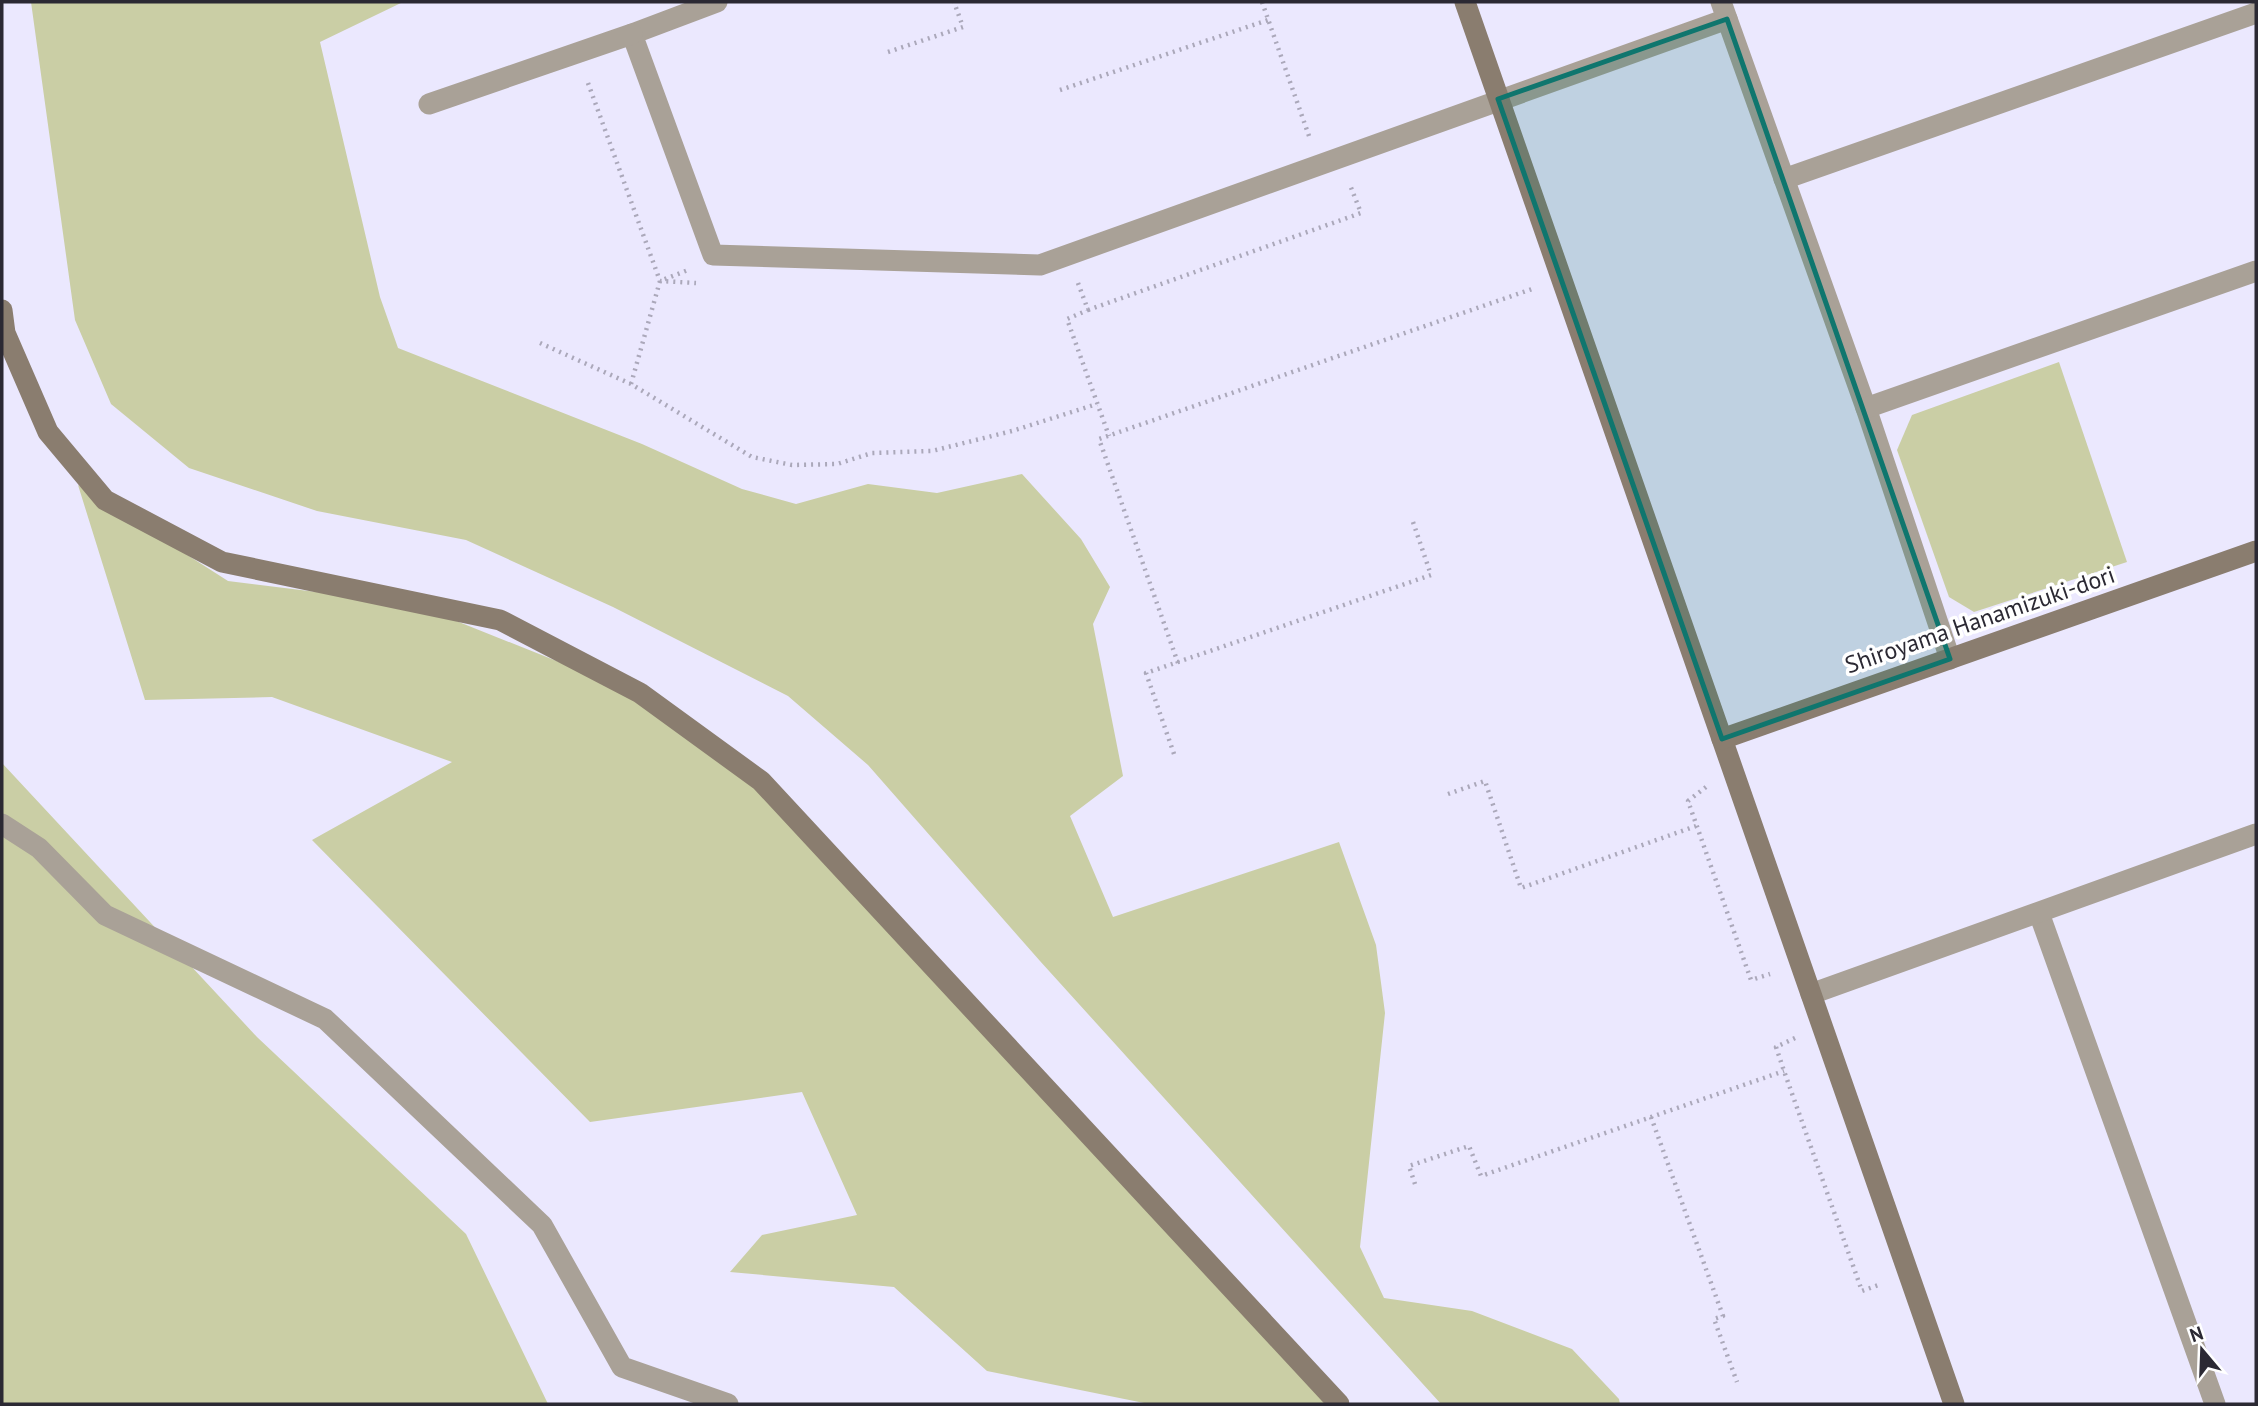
<svg xmlns="http://www.w3.org/2000/svg" width="2258" height="1406" viewBox="0 0 2258 1406" font-family="'PT Sans',sans-serif">
  <style>
    .green { fill: #cacea5 }
    .lines { fill: none; stroke-linecap: round; stroke-linejoin: round }
    .path { stroke: #aba8ba; stroke-width: 4.5; stroke-dasharray: 2 5; stroke-linecap: butt }
    .street { stroke: #a9a197; stroke-width: 21 }
    .secondary { stroke: #8a7d6f; stroke-width: 21 }
    .marked { fill: #0f766e; fill-opacity: 0.2; stroke: #0f766e; stroke-width: 5; stroke-linejoin: round }
    .labels { text-anchor: middle; stroke-width: 7; stroke-linejoin: round; paint-order: stroke }
    .street-label { font-size: 24px; fill: #2b2933; stroke: #fff }
  </style>
  <rect width="100%" height="100%" fill="#ebe8fe"/>
  <g class="green">
    <polygon points="31,2 403,2 320,42 380,297 398,348 642,444 742,489 796,504 868,484 937,493 1022,474 1081,539 1110,587 1093,624 1123,776 1070,816 1113,917 1339,842 1376,945 1385,1013 1360,1247 1384,1298 1472,1311 1572,1349 1619,1399 1620,1404 1441,1404 1040,961 868,765 788,696 613,607 466,540 317,511 189,468 111,404 75,320"/>
    <polygon points="2059,362 2127,562 1974,612 1949,597 1897,450 1912,415"/>
    <polygon points="78,485 228,581 414,604 594,676 709,740 1344,1404 1149,1404 987,1371 894,1287 730,1272 762,1235 857,1215 802,1092 590,1122 312,840 452,762 272,697 145,700"/>
    <polygon points="2,763 257,1037 466,1234 548,1404 2,1404"/>
  </g>
  <g class="lines">
    <g class="path">
      <polyline points="1262,2 1309,136"/>
      <polyline points="888,52 963,27 954,2"/>
      <polyline points="588,83 660,281 696,283"/>
      <polyline points="1060,90 1268,20"/>
      <polyline points="1078,283 1088,310 1067,319 1109,436"/>
      <polyline points="1088,310 1361,213 1350,185"/>
      <polyline points="540,343 631,384 752,457 792,465 837,464 872,453 932,451 1012,431 1097,404"/>
      <polyline points="631,384 660,281 688,270"/>
      <polyline points="1178,663 1099,439 1532,289"/>
      <polyline points="1174,754 1146,673 1431,575 1413,522"/>
      <polyline points="1706,787 1688,801 1751,980 1770,974"/>
      <polyline points="1448,794 1485,781 1521,888 1696,826"/>
      <polyline points="1795,1038 1776,1047 1784,1071 1862,1291 1881,1284"/>
      <polyline points="1651,1117 1723,1316 1714,1319 1737,1382"/>
      <polyline points="1415,1184 1409,1166 1469,1146 1481,1176 1784,1071"/>
    </g>
    <g class="street">
      <polyline points="717,2 632,34 713,255 1040,265 1727,19"/>
      <polyline points="1721,2 1866,408 1950,659"/>
      <polyline points="429,104 632,34"/>
      <polyline points="1784,179 2256,13"/>
      <polyline points="1866,408 2256,271"/>
      <polyline points="2,824 39,848 105,915 325,1019 542,1225 622,1367 728,1404"/>
      <polyline points="2039,913 2215,1404"/>
      <polyline points="1811,994 2256,834"/>
    </g>
    <g class="secondary">
      <polyline points="1465,2 1954,1404"/>
      <polyline points="2,310 5,333 48,432 105,500 222,562 500,620 640,693 761,781 1339,1404"/>
      <polyline points="1722,739 2256,551"/>
    </g>
  </g>
  <path class="marked" d="M1727,19L1950,659L1722,739L1498,99Z"/>
  <g class="labels">
    <g class="street-label">
      <text transform="translate(1980 620) rotate(-19)" y="8">Shiroyama Hanamizuki-dori</text>
    </g>
  </g>
  <rect width="2258" height="1406" fill="none" stroke="#2b2933" stroke-width="7"/>
  <g transform="translate(2202 1350) rotate(341)" stroke="#ffffff" stroke-width="5" paint-order="stroke">
  <path d="M0-5L12 26L0 18L-12 26Z" fill="#2b2933"/>
  <text y="-10" font-size="19" font-weight="bold" text-anchor="middle" fill="#2b2933">N</text>
  </g>
</svg>
